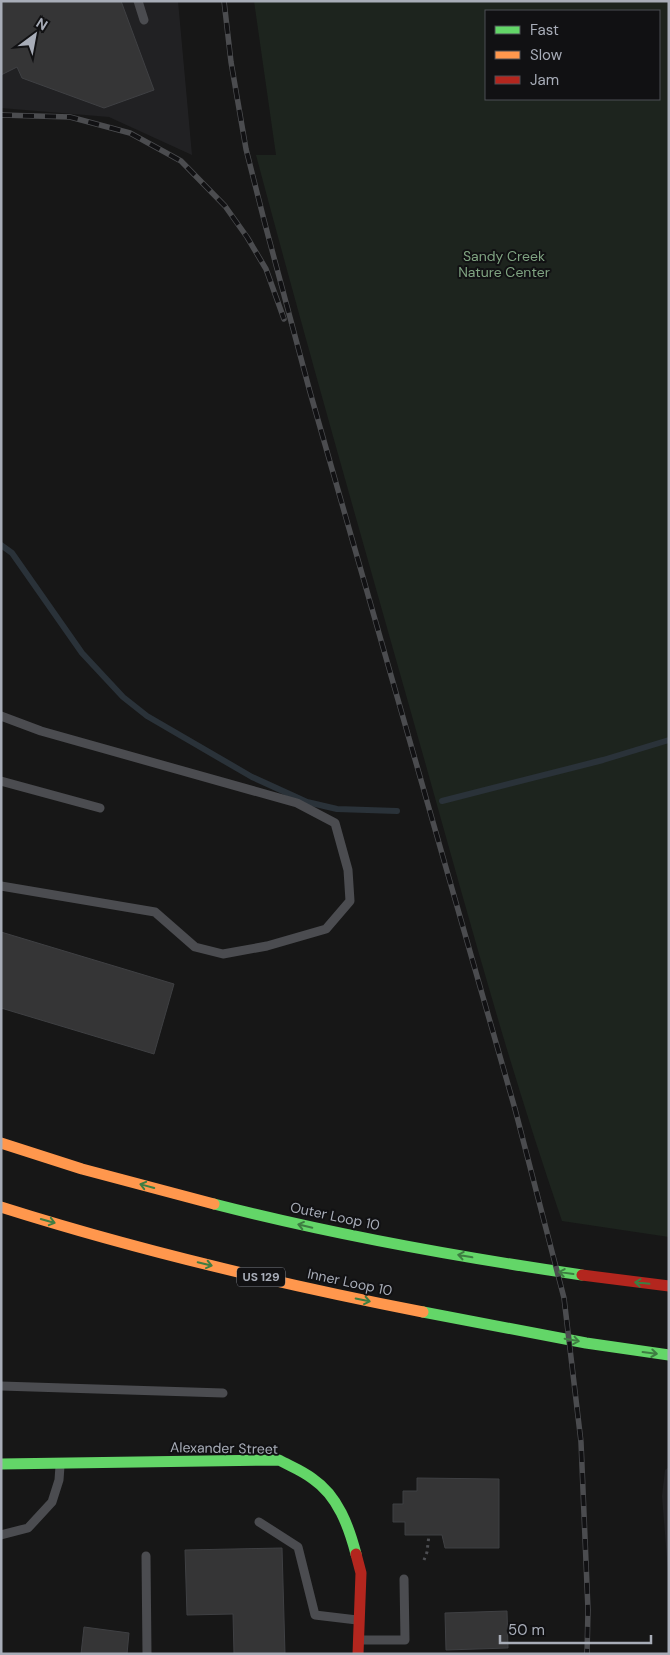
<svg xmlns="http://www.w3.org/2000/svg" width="670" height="1655" viewBox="0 0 670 1655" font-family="'DM Sans',sans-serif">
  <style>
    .built { fill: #212123 }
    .green { fill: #1d241e; fill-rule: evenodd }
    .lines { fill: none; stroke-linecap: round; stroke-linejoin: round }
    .stream { stroke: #2a3239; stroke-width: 6 }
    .building { fill: #353536; stroke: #3f4043 }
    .path { stroke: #4d4e52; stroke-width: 3; stroke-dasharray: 2.5 4; stroke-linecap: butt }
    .lane { stroke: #4b4c50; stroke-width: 9 }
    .fast { stroke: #63d668; stroke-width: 11 }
    .slow { stroke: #ff974d; stroke-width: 11 }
    .jam { stroke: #b3261e; stroke-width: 11 }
    .rail-casing { stroke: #4b4c4f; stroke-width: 5.5 }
    .rail { stroke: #111113; stroke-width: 4; stroke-dasharray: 11; stroke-linecap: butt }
    .oneway { stroke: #3e7d42 }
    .labels { text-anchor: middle; stroke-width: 4; stroke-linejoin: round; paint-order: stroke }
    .shield { fill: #111113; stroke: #7b7e86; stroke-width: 1 }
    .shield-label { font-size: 12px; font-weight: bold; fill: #a8adb8 }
    .park-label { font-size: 14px; fill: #7fa381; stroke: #111113 }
    .street-label { font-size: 14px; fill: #a8adb8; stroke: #111113 }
  </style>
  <rect width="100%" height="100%" fill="#171717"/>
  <g class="built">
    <polygon points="1,1 178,1 192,155 109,117 1,108"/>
    <polygon points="669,1467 669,1584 662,1496 665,1470"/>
  </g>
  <path class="green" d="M254,1H669V1237L562,1221C510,1070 468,915 425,762C368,560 310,358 256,155H276ZM486,11H659V99H486Z"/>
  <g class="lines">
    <g class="stream">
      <polyline points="1,545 12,553 82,653 123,697 147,716 252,777 307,802 337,809 397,811"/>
      <polyline points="442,801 603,760 669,740"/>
    </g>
  </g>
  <g class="building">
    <polygon points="1,1 121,1 154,90 104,108 22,78 17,67 1,75"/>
    <polygon points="1,932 174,984 154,1054 1,1008"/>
    <polygon points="417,1478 499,1479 499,1548 445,1548 442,1535 405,1535 405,1522 393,1522 393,1504 403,1504 403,1491 417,1491"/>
    <polygon points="282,1548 285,1654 234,1654 233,1614 187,1615 185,1550"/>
    <polygon points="507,1611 508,1648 446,1650 445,1613"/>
    <polygon points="84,1627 129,1633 127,1654 81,1654"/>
  </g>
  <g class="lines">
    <polyline class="path" points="424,1560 427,1552 429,1535"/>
    <g class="lane">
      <polyline points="138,1 144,20"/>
      <polyline points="1,716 41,731 297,803 335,823 348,870 350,901 326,929 267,946 223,954 195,947 155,912 1,886"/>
      <polyline points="1,781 100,808"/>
      <polyline points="1,1386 223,1393"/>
      <polyline points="259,1522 298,1547 315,1615 357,1620"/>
      <polyline points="1,1535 28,1528 52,1502 59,1480 60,1466"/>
      <polyline points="146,1556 147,1654"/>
      <polyline points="362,1640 405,1640 404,1579"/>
    </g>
    <g class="fast">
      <path d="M214,1204C335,1235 458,1257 582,1275"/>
      <polyline points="423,1312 586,1343 669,1355"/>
      <path d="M1,1464L279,1460C290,1466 303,1471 313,1479C338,1496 349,1527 356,1554"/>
    </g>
    <g class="slow">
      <polyline points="1,1143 82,1169 214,1204"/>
      <path d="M1,1207C140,1251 280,1284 423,1312"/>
    </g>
    <g class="jam">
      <polyline points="582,1275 669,1286"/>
      <polyline points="356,1554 361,1573 358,1654"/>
    </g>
    <g class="rail-casing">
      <g id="rail">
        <polyline points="224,1 231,62 246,149 265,224 310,392 515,1109 564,1298 581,1442 588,1610 587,1654"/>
        <polyline points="1,115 70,117 130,133 181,161 225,206 247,237 266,269 284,319"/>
      </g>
    </g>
    <use href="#rail" class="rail"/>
  </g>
  <defs><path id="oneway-shaft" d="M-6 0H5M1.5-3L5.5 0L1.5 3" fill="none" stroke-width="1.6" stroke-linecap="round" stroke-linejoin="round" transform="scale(1.25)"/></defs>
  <g class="oneway">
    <use href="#oneway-shaft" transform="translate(147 1186) rotate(-165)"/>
    <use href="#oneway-shaft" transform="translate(48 1221) rotate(16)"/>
    <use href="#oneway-shaft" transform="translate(305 1226) rotate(-167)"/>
    <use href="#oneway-shaft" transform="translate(465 1256) rotate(-170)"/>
    <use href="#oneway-shaft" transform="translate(205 1264) rotate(13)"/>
    <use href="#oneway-shaft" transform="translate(566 1273) rotate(-172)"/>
    <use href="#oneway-shaft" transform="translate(642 1283) rotate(-174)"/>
    <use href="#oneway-shaft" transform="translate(363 1300) rotate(12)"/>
    <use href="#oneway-shaft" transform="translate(572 1340) rotate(10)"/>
    <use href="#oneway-shaft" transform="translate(650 1353) rotate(7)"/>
  </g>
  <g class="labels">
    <rect class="shield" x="237" y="1267.5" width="48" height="19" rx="4"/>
    <g class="shield-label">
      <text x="261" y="1281">US 129</text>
    </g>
    <g class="park-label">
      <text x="504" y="261">Sandy Creek<tspan x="504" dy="16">Nature Center</tspan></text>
    </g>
    <g class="street-label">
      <text transform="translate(335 1216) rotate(12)" y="5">Outer Loop 10</text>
      <text transform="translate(350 1282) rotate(12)" y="5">Inner Loop 10</text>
      <text transform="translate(224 1448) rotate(1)" y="5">Alexander Street</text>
    </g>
  </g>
  <rect width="670" height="1655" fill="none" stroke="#a8adb8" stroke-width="5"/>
  <rect x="485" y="10" width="175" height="90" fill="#111113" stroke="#4d4f55"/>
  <rect x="495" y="26" width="25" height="8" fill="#63d668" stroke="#4d4f55"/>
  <text x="530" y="35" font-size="15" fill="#a8adb8">Fast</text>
  <rect x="495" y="51" width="25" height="8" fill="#ff974d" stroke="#4d4f55"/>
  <text x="530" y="60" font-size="15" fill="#a8adb8">Slow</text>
  <rect x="495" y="76" width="25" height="8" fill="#b3261e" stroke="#4d4f55"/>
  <text x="530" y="85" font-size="15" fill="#a8adb8">Jam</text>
  <g transform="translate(35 35) rotate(32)" stroke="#111113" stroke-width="4" paint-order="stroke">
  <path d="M0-4L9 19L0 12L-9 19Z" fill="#a8adb8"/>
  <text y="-8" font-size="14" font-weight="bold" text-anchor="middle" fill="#a8adb8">N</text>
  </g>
  <path d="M500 1635v8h151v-8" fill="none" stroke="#a8adb8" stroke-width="2.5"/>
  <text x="508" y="1635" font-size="15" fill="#a8adb8" stroke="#111113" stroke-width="4" paint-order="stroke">50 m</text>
</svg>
